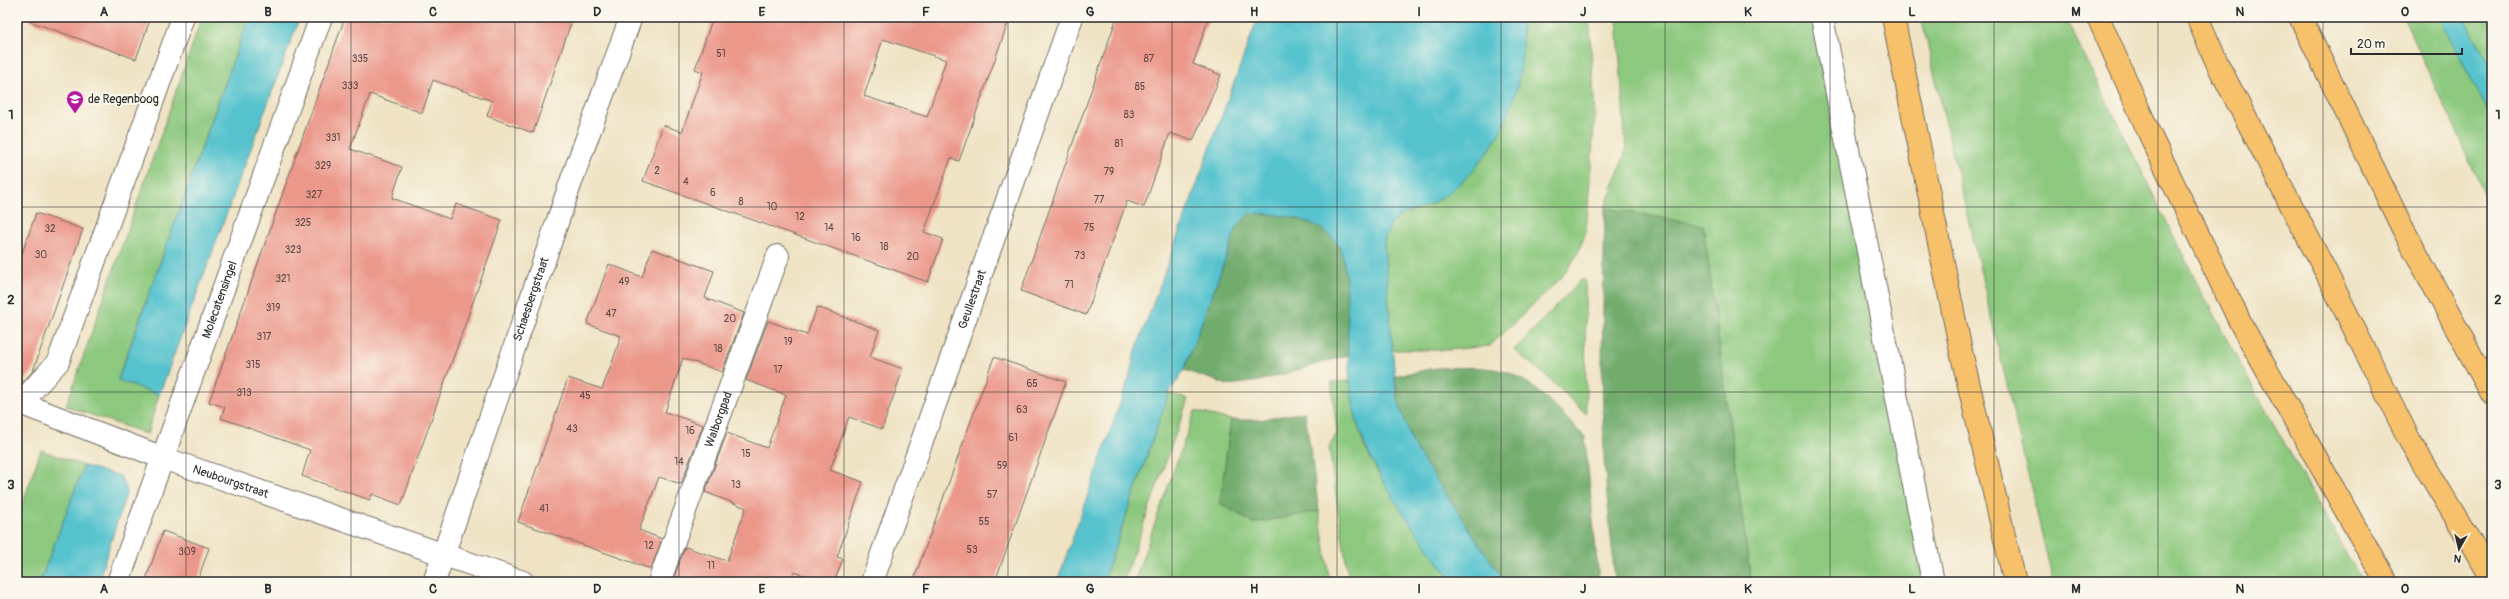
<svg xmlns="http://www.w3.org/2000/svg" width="2509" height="599" viewBox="0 0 2509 599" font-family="Pangolin,sans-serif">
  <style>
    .green { fill: #8cc87e; stroke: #5c7a54 }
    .forest { fill: #71ac6d; stroke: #4e6c4c }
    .water { fill: #55c2cd; stroke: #40767c }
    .building { fill: #eb978a; fill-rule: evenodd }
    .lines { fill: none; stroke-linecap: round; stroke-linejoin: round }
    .minor-casing { stroke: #706b61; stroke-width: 24 }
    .highway-casing { stroke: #706b61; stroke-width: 24 }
    .minor { stroke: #fff; stroke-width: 22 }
    .highway { stroke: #f7c06b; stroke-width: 22 }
    .grid { fill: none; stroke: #2b2b2b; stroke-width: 1; stroke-opacity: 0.55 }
    .labels { text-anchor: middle; stroke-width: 4; stroke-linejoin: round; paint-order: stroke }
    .number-label { font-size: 10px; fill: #5b4643 }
    .poi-label { font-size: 12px; fill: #2b2b2b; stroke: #fbf7ec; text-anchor: start }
    .street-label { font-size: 12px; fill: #2b2b2b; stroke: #fbf7ec }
    .neatline { fill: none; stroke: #2b2b2b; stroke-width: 1.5 }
    .grid-label { font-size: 13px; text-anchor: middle; font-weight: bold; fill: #2b2b2b }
  </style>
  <rect width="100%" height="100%" fill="#fbf7ec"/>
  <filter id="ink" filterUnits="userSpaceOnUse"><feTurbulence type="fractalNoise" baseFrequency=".025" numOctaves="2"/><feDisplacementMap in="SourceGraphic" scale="8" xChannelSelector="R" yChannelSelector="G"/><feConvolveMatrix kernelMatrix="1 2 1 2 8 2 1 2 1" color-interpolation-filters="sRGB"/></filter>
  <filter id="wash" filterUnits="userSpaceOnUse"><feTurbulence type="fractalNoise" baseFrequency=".012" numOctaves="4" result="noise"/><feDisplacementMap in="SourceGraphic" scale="16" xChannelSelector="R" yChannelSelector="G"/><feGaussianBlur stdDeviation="0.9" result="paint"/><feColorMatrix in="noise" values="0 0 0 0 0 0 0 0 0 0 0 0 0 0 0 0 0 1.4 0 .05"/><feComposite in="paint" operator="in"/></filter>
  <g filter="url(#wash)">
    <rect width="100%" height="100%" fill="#efe3c4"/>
    <g class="green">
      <polygon points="202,17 249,17 118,379 159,395 147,434 66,406"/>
      <polygon points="1520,17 1589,17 1595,114 1586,232 1577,255 1561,278 1490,346 1447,350 1392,350 1384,242 1388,227 1397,217 1437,201 1523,37"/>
      <polygon points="1617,17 1814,17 1923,582 1751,582 1703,226 1605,208 1626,151"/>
      <polygon points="1921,17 2065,17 2201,291 2246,375 2363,582 2053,582"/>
      <polygon points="2403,17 2439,17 2492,119 2492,210"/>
      <polygon points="2463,17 2492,17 2492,67"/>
      <polygon points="1581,280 1585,280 1586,414 1544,374 1514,350"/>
      <polygon points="1351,381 1356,417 1364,446 1380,475 1452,582 1349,582 1329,448 1337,433 1331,382"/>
      <polygon points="1169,393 1188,399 1123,582 1103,582"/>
      <polygon points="1195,411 1231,420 1220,503 1253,523 1319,511 1330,582 1134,582"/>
      <polygon points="41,450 84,466 40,582 17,582 17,520"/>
    </g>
    <g class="forest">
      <polygon points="1605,208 1703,225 1751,582 1615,582 1604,460 1602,363"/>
      <path d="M1250,213C1278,214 1322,217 1338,245C1351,267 1347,328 1348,355L1260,381L1228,385L1184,370L1238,225Z"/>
      <path d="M1436,368C1459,368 1487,365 1509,373C1539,385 1563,416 1585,437L1599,582H1505L1413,445L1400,411L1395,376Z"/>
      <polygon points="1305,412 1319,511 1253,523 1220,503 1231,420 1259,420"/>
    </g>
    <g class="water">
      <polygon points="249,17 300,17 159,395 118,380"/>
      <path d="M1258,17H1520C1531,88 1498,161 1438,200C1413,217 1393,206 1384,242L1396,394L1413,445L1505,582H1452C1418,532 1371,477 1356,418C1351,398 1349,373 1348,352C1347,328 1350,263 1338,245C1319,217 1280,214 1250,213L1238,225L1184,370L1169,393L1103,582H1057L1129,378L1135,353Z"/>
      <polygon points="2439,17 2463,17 2492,67 2492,119"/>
      <polygon points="84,466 120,476 127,491 98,582 40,582"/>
    </g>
    <g id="blocks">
      <g class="building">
        <polygon points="29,17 151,17 136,59 29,21"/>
        <polygon points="345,17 573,17 533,133 487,116 492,101 433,80 422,113 370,94 350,149 402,167 392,198 450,219 456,204 502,220 401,505 372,494 370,500 302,476 310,450 221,418 225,407 209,402"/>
        <path d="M713,17H1010L959,161L951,158L924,232L943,239L928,282L643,181L663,125L682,132L703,72L695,69ZM883,39L946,60L927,117L864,96Z"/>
        <polygon points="1117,17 1209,17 1193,64 1221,75 1193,141 1170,133 1144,207 1127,201 1086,315 1021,291"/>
        <polygon points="36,213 83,229 33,371 17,388 17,268"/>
        <polygon points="652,249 714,271 705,298 744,313 722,372 683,358 665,412 703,425 681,484 659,477 639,530 662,539 651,569 518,522 568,378 602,389 612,363 621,336 587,324 609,264 642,277"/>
        <polygon points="817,307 879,330 870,357 903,369 882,429 849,417 830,470 863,482 837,557 843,559 834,582 825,582 794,572 790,582 689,582 674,577 685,547 727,561 746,508 705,492 727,433 767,448 786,395 746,380 768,321 807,335"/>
        <polygon points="994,357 1066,382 995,582 913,582"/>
        <polygon points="163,531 209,548 197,582 145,582"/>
      </g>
    </g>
  </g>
  <g filter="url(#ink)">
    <use href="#blocks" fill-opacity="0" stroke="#706b61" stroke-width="1"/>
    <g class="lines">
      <g class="minor-casing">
        <g id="minor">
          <polyline points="1822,17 1933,582"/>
          <path id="s1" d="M17,402L163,458L523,582"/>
          <polyline points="17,407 58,362 183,17"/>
          <path id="s2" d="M118,582L321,17"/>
          <path id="s3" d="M434,582L572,179L631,17"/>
          <path id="s4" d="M659,582L778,256"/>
          <path id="s5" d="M872,582L1072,17"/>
        </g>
      </g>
      <g class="highway-casing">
        <g id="highway">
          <polyline points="1893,17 1962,356 2015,582"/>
          <polyline points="2098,17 2150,135 2242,326 2386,582"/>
          <polyline points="2197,17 2218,65 2326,272 2410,441 2492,578"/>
          <polyline points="2300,17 2402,227 2492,394"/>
        </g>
      </g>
      <use href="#minor" class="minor"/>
      <use href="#highway" class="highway"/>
    </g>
  </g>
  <path class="grid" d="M186,17V582M351,17V582M515,17V582M679,17V582M844,17V582M1008,17V582M1172,17V582M1337,17V582M1501,17V582M1665,17V582M1830,17V582M1994,17V582M2158,17V582M2323,17V582M17,207H2492M17,392H2492"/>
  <defs>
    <g id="school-pin" transform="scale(0.9)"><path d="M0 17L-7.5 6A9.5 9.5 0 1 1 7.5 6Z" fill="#b5179e" stroke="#fbf7ec"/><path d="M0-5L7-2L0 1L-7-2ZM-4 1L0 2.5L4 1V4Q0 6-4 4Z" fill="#fff"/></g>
  </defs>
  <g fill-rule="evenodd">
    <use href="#school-pin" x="75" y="99"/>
  </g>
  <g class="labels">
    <g class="number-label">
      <text x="721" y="57">51</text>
      <text x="360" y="62">335</text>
      <text x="1149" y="62">87</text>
      <text x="350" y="89">333</text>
      <text x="1140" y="90">85</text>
      <text x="1129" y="118">83</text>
      <text x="333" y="141">331</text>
      <text x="1119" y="147">81</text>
      <text x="323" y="169">329</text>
      <text x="657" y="174">2</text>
      <text x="1109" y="175">79</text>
      <text x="686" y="185">4</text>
      <text x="713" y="196">6</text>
      <text x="314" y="198">327</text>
      <text x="1099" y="203">77</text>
      <text x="741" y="205">8</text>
      <text x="772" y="210">10</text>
      <text x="800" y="220">12</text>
      <text x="303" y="226">325</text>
      <text x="829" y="231">14</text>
      <text x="1089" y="231">75</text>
      <text x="50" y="232">32</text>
      <text x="856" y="241">16</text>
      <text x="884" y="250">18</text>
      <text x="293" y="253">323</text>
      <text x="41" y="258">30</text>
      <text x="1080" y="259">73</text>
      <text x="913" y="260">20</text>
      <text x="283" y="282">321</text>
      <text x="624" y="285">49</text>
      <text x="1069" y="288">71</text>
      <text x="273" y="311">319</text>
      <text x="611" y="317">47</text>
      <text x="730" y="322">20</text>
      <text x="264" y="340">317</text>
      <text x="788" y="345">19</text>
      <text x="718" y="352">18</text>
      <text x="253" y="368">315</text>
      <text x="778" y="373">17</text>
      <text x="1032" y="387">65</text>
      <text x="244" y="396">313</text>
      <text x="585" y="399">45</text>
      <text x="1022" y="413">63</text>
      <text x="572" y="432">43</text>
      <text x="690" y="434">16</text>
      <text x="1013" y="441">61</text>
      <text x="746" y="457">15</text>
      <text x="679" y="465">14</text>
      <text x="1002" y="469">59</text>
      <text x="736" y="488">13</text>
      <text x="992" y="498">57</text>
      <text x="544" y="512">41</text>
      <text x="984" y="525">55</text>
      <text x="649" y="549">12</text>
      <text x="972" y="553">53</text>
      <text x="187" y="555">309</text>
      <text x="711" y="569">11</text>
    </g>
    <g class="poi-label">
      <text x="88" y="103">de Regenboog</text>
    </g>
    <g class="street-label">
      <text dy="4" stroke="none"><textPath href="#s3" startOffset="299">Schaesbergstraat</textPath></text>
      <text dy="4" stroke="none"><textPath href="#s2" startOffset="300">Molecatensingel</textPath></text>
      <text dy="4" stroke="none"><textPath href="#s5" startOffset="300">Geullestraat</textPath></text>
      <text dy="4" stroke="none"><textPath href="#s4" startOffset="173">Walborgpad</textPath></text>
      <text dy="4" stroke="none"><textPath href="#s1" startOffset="228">Neubourgstraat</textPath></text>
    </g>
  </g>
  <rect width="2509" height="599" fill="none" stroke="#fbf7ec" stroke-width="44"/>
  <g transform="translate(2459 549) rotate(188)" stroke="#fbf7ec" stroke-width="3" paint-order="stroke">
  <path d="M0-3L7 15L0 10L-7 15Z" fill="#2b2b2b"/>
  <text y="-6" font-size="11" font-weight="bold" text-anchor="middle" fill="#2b2b2b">N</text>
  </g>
  <path d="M2351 48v6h111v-6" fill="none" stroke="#2b2b2b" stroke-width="2"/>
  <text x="2357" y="48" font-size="12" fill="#2b2b2b" stroke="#fbf7ec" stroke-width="3" paint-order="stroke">20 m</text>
  <rect x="22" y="22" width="2465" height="555" class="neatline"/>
  <g class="grid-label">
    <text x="104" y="16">A</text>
    <text x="268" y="16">B</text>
    <text x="433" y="16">C</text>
    <text x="597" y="16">D</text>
    <text x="762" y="16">E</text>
    <text x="926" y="16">F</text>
    <text x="1090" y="16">G</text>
    <text x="1254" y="16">H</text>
    <text x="1419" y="16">I</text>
    <text x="1583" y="16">J</text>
    <text x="1748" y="16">K</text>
    <text x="1912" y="16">L</text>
    <text x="2076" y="16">M</text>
    <text x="2240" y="16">N</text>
    <text x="2405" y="16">O</text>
    <text x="11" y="119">1</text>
    <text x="2498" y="119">1</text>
    <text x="11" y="304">2</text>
    <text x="2498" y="304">2</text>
    <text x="11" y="489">3</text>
    <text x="2498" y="489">3</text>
    <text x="104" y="593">A</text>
    <text x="268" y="593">B</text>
    <text x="433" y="593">C</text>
    <text x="597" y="593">D</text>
    <text x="762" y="593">E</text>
    <text x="926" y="593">F</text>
    <text x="1090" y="593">G</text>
    <text x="1254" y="593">H</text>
    <text x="1419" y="593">I</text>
    <text x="1583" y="593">J</text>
    <text x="1748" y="593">K</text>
    <text x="1912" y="593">L</text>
    <text x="2076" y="593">M</text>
    <text x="2240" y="593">N</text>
    <text x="2405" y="593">O</text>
  </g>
</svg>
